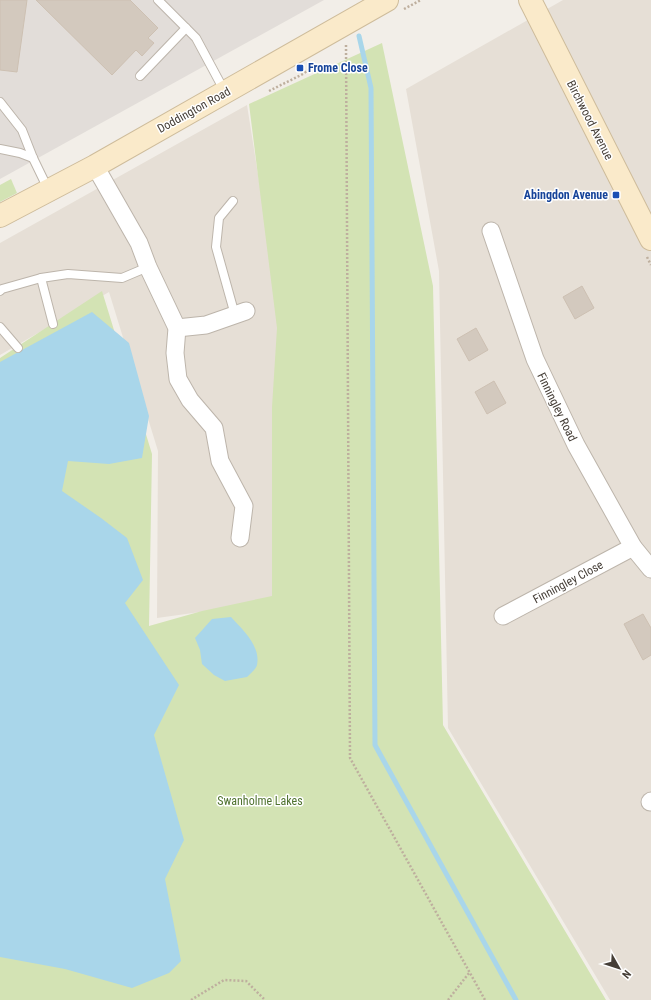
<svg xmlns="http://www.w3.org/2000/svg" width="651" height="1000" viewBox="0 0 651 1000" font-family="'Roboto Condensed',sans-serif">
  <style>
    .residential { fill: #e6dfd6 }
    .industrial { fill: #e2ddd9 }
    .green { fill: #d3e3b4 }
    .water { fill: #a9d6ea }
    .lines { fill: none; stroke-linecap: round; stroke-linejoin: round }
    .stream { stroke: #a9d6ea; stroke-width: 5 }
    .building { fill: #d3c9be; stroke: #cdc0b2 }
    .lane-casing { stroke: #bdb5ab; stroke-width: 10 }
    .street-casing { stroke: #bdb5ab; stroke-width: 19 }
    .secondary-casing { stroke: #cebc9b; stroke-width: 24 }
    .path { stroke: #beaf9e; stroke-width: 2.5; stroke-dasharray: 2 2; stroke-linecap: butt }
    .lane { stroke: #fff; stroke-width: 8 }
    .street { stroke: #fff; stroke-width: 17 }
    .secondary { stroke: #faeaca; stroke-width: 22 }
    .transit-dot { fill: #1a4fb4; stroke: #fff; stroke-width: 1.5 }
    .labels { text-anchor: middle; stroke-width: 3; stroke-linejoin: round; paint-order: stroke }
    .transit-label { font-size: 12px; font-weight: bold; fill: #164399; stroke: #fff; text-anchor: start }
    .street-label { font-size: 12px; fill: #453e37; stroke: #fff }
    .park-label { font-size: 12px; fill: #4f722f; stroke: #fff }
  </style>
  <rect width="100%" height="100%" fill="#f2eee8"/>
  <g class="residential">
    <polygon points="563,0 651,0 651,1000 610,1000 448,728 439,271 406,89"/>
    <polygon points="247,105 280,314 287,600 157,618 158,451 109,292 0,355 0,243"/>
  </g>
  <polygon class="industrial" points="0,0 324,0 0,179"/>
  <g class="green">
    <polygon points="382,43 433,286 443,725 606,1000 0,1000 0,358 102,291 152,454 149,626 202,611 272,596 272,407 277,328 249,104"/>
    <polygon points="11,179 17,193 0,202 0,185"/>
  </g>
  <g class="water">
    <polygon points="92,312 129,343 149,416 142,458 109,464 68,461 62,491 101,518 127,538 143,580 125,603 179,685 154,735 184,840 165,879 181,961 169,973 132,988 65,969 0,957 0,362"/>
    <path d="M231,617C242,629 261,646 257,665C256,669 250,674 247,677L225,681L214,675L202,664L200,650L195,638L212,619Z"/>
  </g>
  <g class="lines">
    <polyline class="stream" points="359,36 371,88 375,745 516,1000"/>
  </g>
  <g class="building">
    <polygon points="0,0 27,0 17,72 0,70"/>
    <polygon points="36,0 130,0 158,28 148,38 154,43 142,56 136,50 112,75"/>
    <polygon points="582,286 594,308 575,319 563,297"/>
    <polygon points="476,328 488,350 469,361 457,339"/>
    <polygon points="494,381 506,403 487,414 475,392"/>
    <polygon points="643,614 651,628 651,655 643,660 624,624"/>
  </g>
  <g class="lines">
    <g class="lane-casing">
      <g id="lane">
        <polyline points="158,0 196,38 225,92"/>
        <polyline points="140,76 186,28"/>
        <polyline points="0,102 22,130 33,158 48,189"/>
        <polyline points="0,149 20,153 33,158"/>
        <polyline points="233,201 219,218 216,247 235,315"/>
        <polyline points="41,278 53,324"/>
        <polyline points="0,291 2,289 41,278 68,274 122,278 148,267"/>
        <polyline points="0,327 18,348"/>
      </g>
    </g>
    <g class="street-casing">
      <g id="street">
        <polyline points="95,166 139,243 148,267 177,328 175,353 178,379 190,400 214,428 220,461 244,506 240,538"/>
        <polyline points="491,231 535,359 576,445 633,547 651,569"/>
        <polyline points="177,328 206,325 246,311"/>
        <polyline points="503,616 633,547"/>
        <polyline points="650,802 651,801"/>
      </g>
    </g>
    <g class="secondary-casing">
      <g id="secondary">
        <polyline points="530,0 651,239"/>
        <polyline points="0,216 95,166 387,0"/>
      </g>
    </g>
    <g class="path">
      <polyline points="404,9 421,0"/>
      <polyline points="346,45 350,758 485,1000"/>
      <polyline points="269,91 303,74 315,65"/>
      <polyline points="647,257 651,265"/>
      <polyline points="191,1000 224,980 246,981 265,1000"/>
      <polyline points="448,1000 469,973"/>
    </g>
    <use href="#lane" class="lane"/>
    <use href="#street" class="street"/>
    <use href="#secondary" class="secondary"/>
  </g>
  <g class="transit-dot">
    <rect x="296" y="64" width="8" height="8" rx="2"/>
    <rect x="612" y="191" width="8" height="8" rx="2"/>
  </g>
  <g class="labels">
    <g class="transit-label">
      <text x="308" y="72">Frome Close</text>
      <text x="608" y="199" text-anchor="end">Abingdon Avenue</text>
    </g>
    <g class="street-label">
      <text transform="translate(194 110) rotate(-29)" y="4">Doddington Road</text>
      <text transform="translate(590 120) rotate(63)" y="4">Birchwood Avenue</text>
      <text transform="translate(557 407) rotate(64)" y="4">Finningley Road</text>
      <text transform="translate(568 582) rotate(-28)" y="4">Finningley Close</text>
    </g>
    <g class="park-label">
      <text x="260" y="805">Swanholme Lakes</text>
    </g>
  </g>
  <g transform="translate(619 968) rotate(129)" stroke="#ffffff" stroke-width="3" paint-order="stroke">
  <path d="M0-3L7 15L0 10L-7 15Z" fill="#453e37"/>
  <text y="-6" font-size="11" font-weight="bold" text-anchor="middle" fill="#453e37">N</text>
  </g>
</svg>
